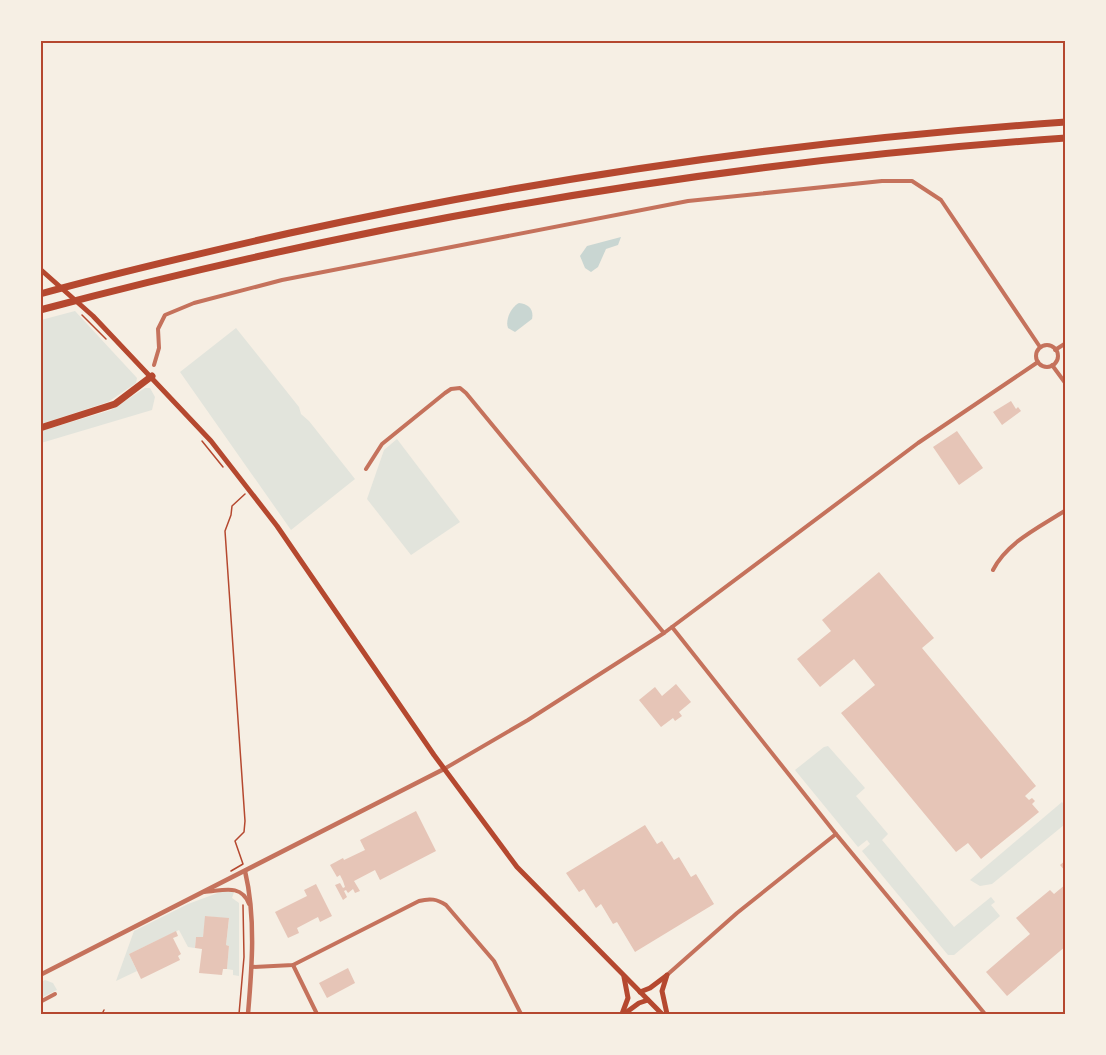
<svg xmlns="http://www.w3.org/2000/svg" width="1106" height="1055" viewBox="0 0 1106 1055" font-family="Arial,sans-serif">
  <style>
    .green { fill: #e2e4dc }
    .water { fill: #c9d6d2 }
    .building { fill: #e6c5b7 }
    .lines { fill: none; stroke-linecap: round; stroke-linejoin: round }
    .path { stroke: #b5482f; stroke-width: 1.5 }
    .minor { stroke: #c5725c; stroke-width: 4 }
    .tertiary { stroke: #c5725c; stroke-width: 4.5 }
    .secondary { stroke: #b5482f; stroke-width: 5 }
    .motorway { stroke: #b5482f; stroke-width: 7 }
    .neatline { fill: none; stroke: #b5482f; stroke-width: 2 }
  </style>
  <rect width="100%" height="100%" fill="#f6efe4"/>
  <g class="green">
    <polygon points="75,311 137,378 136,383 108,402 41,424 41,320"/>
    <polygon points="236,328 299,407 301,414 309,421 355,479 291,530 180,372"/>
    <polygon points="145,388 150,388 155,397 152,410 41,443 41,431 111,410"/>
    <polygon points="397,439 460,522 411,555 367,499 384,450"/>
    <polygon points="828,746 865,788 856,796 888,834 882,840 954,927 991,897 995,902 991,905 1000,916 954,955 948,955 862,851 870,844 867,840 858,847 795,770 824,747"/>
    <polygon points="1062,802 1065,806 1064,825 992,884 980,886 970,880"/>
    <polygon points="223,891 234,892 232,898 239,903 239,976 233,975 233,970 227,969 229,946 226,945 229,919 206,916 203,937 196,937 195,948 188,947 179,930 129,954 137,971 116,981 134,931 188,904"/>
    <polygon points="45,980 53,983 57,990 41,998 41,982"/>
  </g>
  <g class="water">
    <polygon points="621,237 618,245 606,249 598,267 591,272 585,268 580,256 587,246"/>
    <path d="M519,303C529,304 534,310 532,319L515,332L508,328C505,320 511,307 519,303Z"/>
  </g>
  <g class="building">
    <polygon points="1011,401 1016,409 1018,407 1021,411 1002,425 993,412"/>
    <polygon points="957,431 983,468 959,485 933,447"/>
    <polygon points="879,572 934,638 922,648 1036,786 1025,796 1029,800 1032,798 1035,801 1032,804 1039,812 981,859 968,843 956,852 841,713 875,685 854,659 820,687 797,659 831,631 822,620"/>
    <polygon points="676,684 691,702 679,712 682,716 675,721 673,718 661,727 639,700 655,687 662,696"/>
    <polygon points="416,811 436,851 380,880 375,870 354,881 360,891 355,893 353,889 348,893 346,890 344,891 347,897 343,900 335,885 340,883 343,888 345,887 343,881 340,875 337,877 330,865 343,858 344,860 365,850 360,840"/>
    <polygon points="645,825 657,844 662,841 674,860 679,857 691,877 696,874 714,904 635,952 617,922 613,924 601,904 596,908 584,889 579,892 566,873"/>
    <polygon points="1066,860 1066,872 1060,865"/>
    <polygon points="316,884 332,916 320,922 318,917 297,928 299,933 288,938 275,912 307,896 304,890"/>
    <polygon points="1066,884 1066,946 1007,996 986,972 1030,934 1016,918 1050,890 1054,894"/>
    <polygon points="205,916 229,918 226,945 229,946 227,969 223,969 222,975 199,973 202,949 195,948 196,937 203,937"/>
    <polygon points="176,931 178,936 173,938 181,954 178,956 180,960 141,979 129,954"/>
    <polygon points="348,968 355,983 327,998 319,983"/>
  </g>
  <g class="lines">
    <g class="path">
      <polyline points="82,315 106,339"/>
      <polyline points="202,441 223,467"/>
      <polyline points="231,871 243,864 235,841 244,832 245,821 225,531 231,515 232,506 245,494"/>
      <polyline points="102,1014 104,1010"/>
      <polyline points="239,1014 244,957 243,905"/>
    </g>
    <g class="minor">
      <circle cx="1047" cy="356" r="11"/>
      <polyline points="1055,350 1066,343"/>
      <polyline points="154,365 159,348 158,329 165,315 194,303 282,280 688,201 882,181 912,181 941,200 1040,347"/>
      <polyline points="1052,365 1066,384"/>
      <polyline points="366,469 382,444 445,393 451,389 460,388 466,393 664,633"/>
      <path d="M993,570C1007,542 1040,527 1066,510"/>
      <polyline points="672,627 836,834 985,1014"/>
      <polyline points="444,769 528,720 664,633 918,443 1038,362"/>
      <path d="M204,892C222,891 241,883 249,904"/>
      <polyline points="293,965 317,1014"/>
      <path d="M252,967L293,965L419,901C430,898 437,899 446,905L494,961L521,1014"/>
      <polyline points="667,975 737,913 836,834"/>
      <polyline points="40,1002 55,994"/>
    </g>
    <g class="tertiary">
      <path d="M245,871C256,917 252,967 248,1014"/>
      <polyline points="40,975 444,769"/>
    </g>
    <g class="secondary">
      <polyline points="40,269 93,316 211,441 277,526 434,755 517,867 662,1014"/>
      <polyline points="667,975 662,991 667,1014"/>
      <polyline points="640,992 650,988 666,976"/>
      <polyline points="622,1014 628,998 624,977"/>
      <polyline points="624,1014 639,1003 648,1000"/>
    </g>
    <g class="motorway">
      <path d="M40,294C123,271 206,252 290,233C545,177 805,140 1066,122"/>
      <path d="M40,310C378,220 718,162 1066,138"/>
      <polyline points="40,428 115,404 152,376"/>
    </g>
  </g>
  <rect width="1106" height="1055" fill="none" stroke="#f6efe4" stroke-width="84"/>
  <rect x="42" y="42" width="1022" height="971" class="neatline"/>
</svg>
